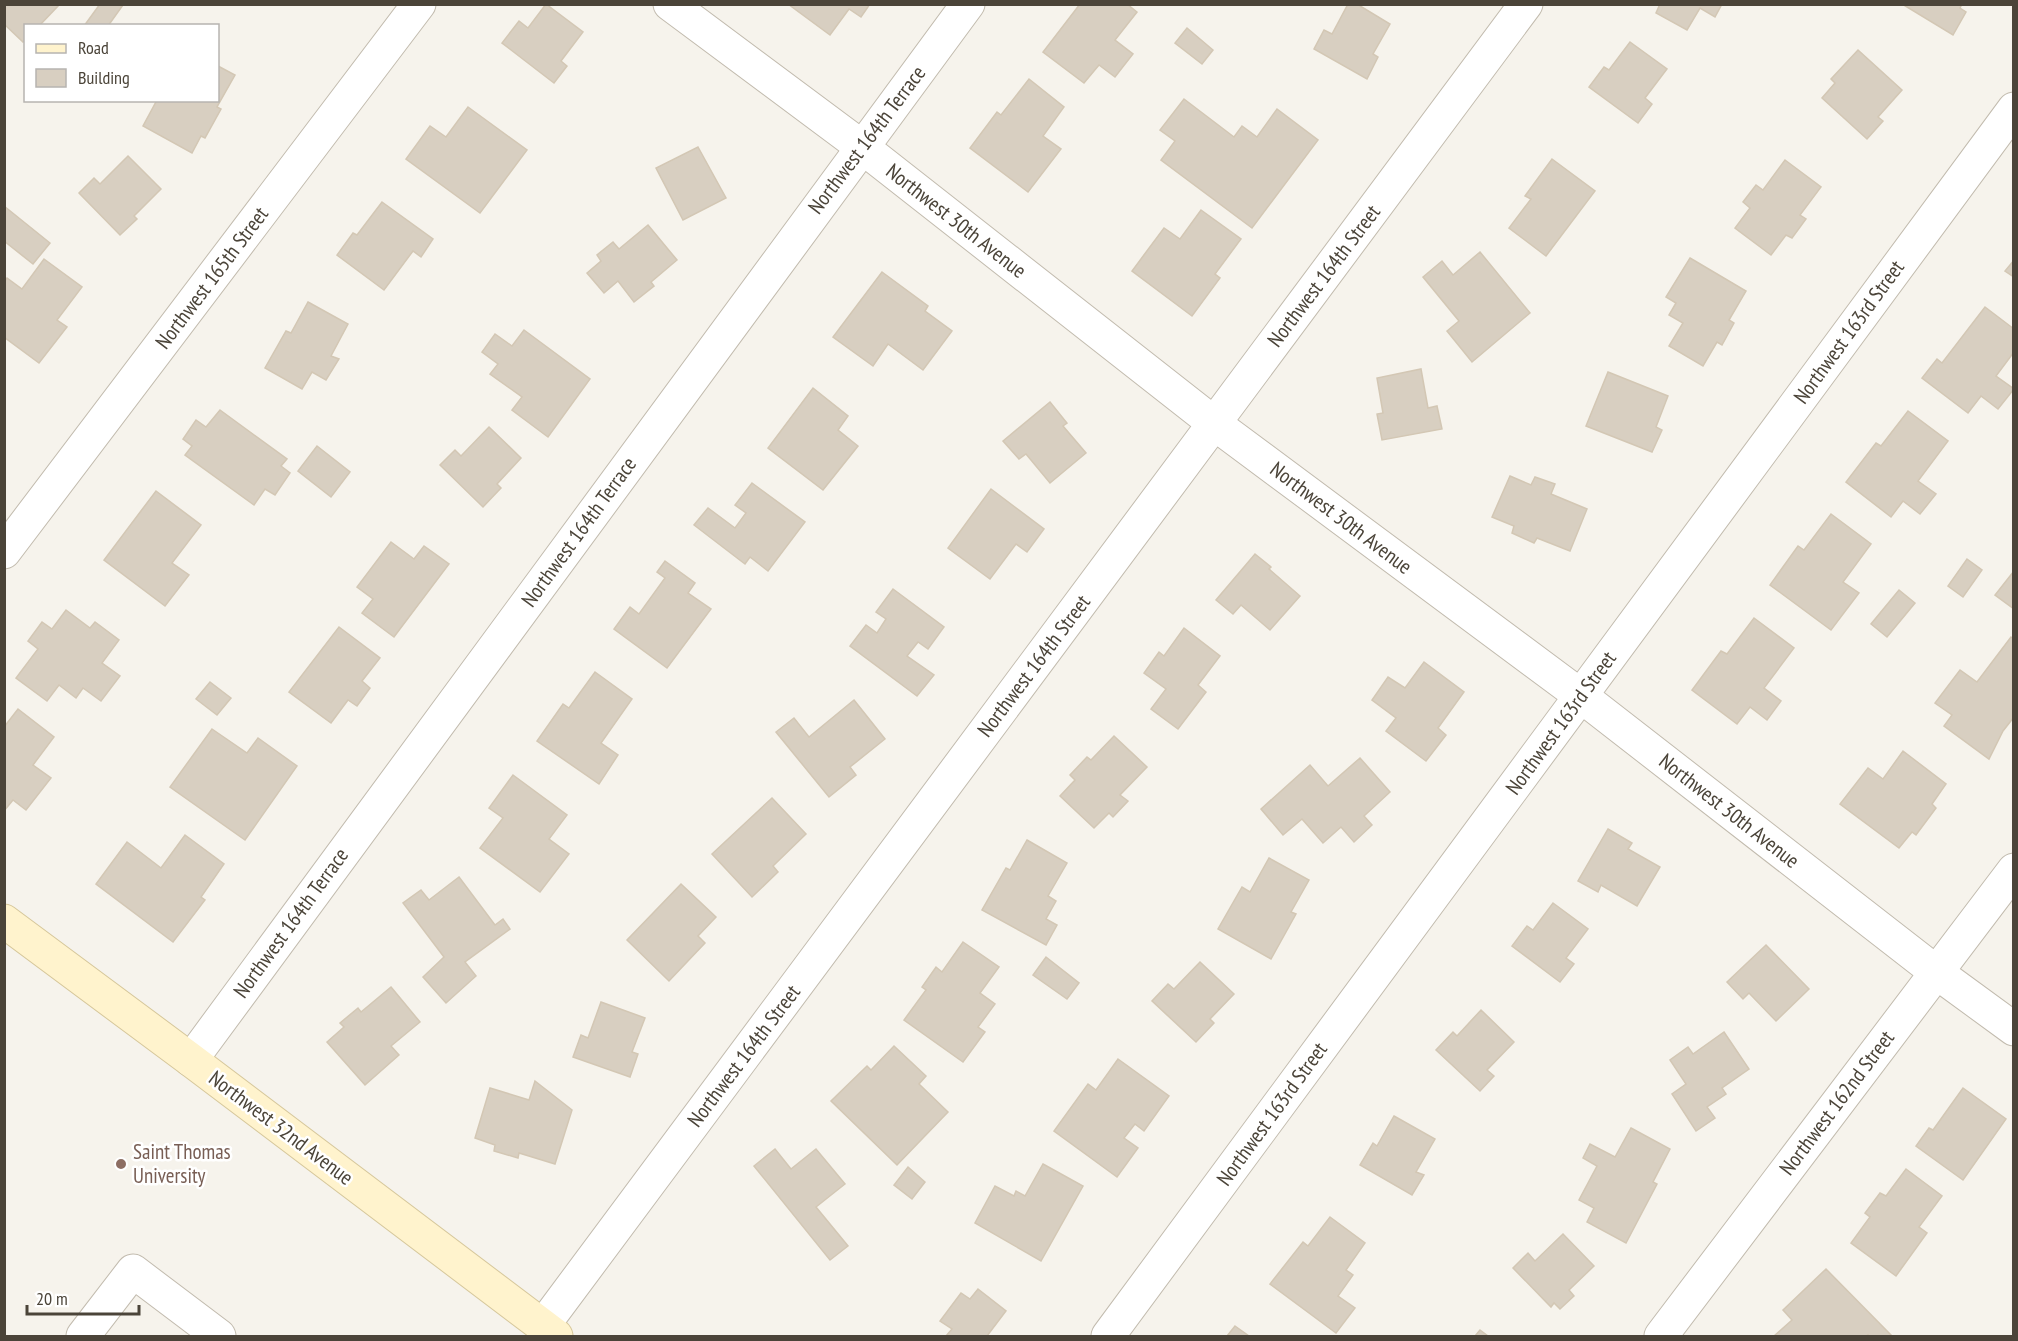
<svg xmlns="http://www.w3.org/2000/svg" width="2018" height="1341" viewBox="0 0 2018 1341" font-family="'PT Sans Narrow',sans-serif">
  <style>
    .building { fill: #d8cfc1; stroke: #d3c7b4; stroke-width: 1.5 }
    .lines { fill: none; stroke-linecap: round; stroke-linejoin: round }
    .street-casing { stroke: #c2bbae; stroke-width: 35 }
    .secondary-casing { stroke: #d6c79b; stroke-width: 35 }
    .street { stroke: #fff; stroke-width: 33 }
    .secondary { stroke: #fff3cd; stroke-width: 33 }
    .education-dot { fill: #8d6e63; stroke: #fff; stroke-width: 2 }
    .labels { text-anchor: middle; stroke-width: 5; stroke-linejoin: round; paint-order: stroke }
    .street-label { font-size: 21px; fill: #4b4439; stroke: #fff }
    .education-label { font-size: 21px; fill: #785e54; stroke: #fff; text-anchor: start }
  </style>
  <rect width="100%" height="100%" fill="#f6f3ec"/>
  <g class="building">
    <polygon points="4,4 60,4 39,26 26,26 26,40 23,42 4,24"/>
    <polygon points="100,4 123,5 108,26 84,26"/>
    <polygon points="546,4 583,32 561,61 567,66 554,83 502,43 519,21 528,28"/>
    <polygon points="788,4 870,4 861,17 849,9 830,35"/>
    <polygon points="1080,4 1127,4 1137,12 1115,40 1133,54 1115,77 1099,65 1084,83 1043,52"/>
    <polygon points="1348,4 1357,4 1390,24 1373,54 1378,57 1367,79 1314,49 1324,30 1332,34"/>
    <polygon points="1660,4 1722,4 1715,17 1700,8 1687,30 1656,13"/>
    <polygon points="1902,4 1962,4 1960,8 1966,12 1953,35"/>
    <polygon points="1187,28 1213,50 1202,64 1175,43"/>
    <polygon points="1630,42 1667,69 1645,98 1652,104 1638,123 1589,87 1604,67 1609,70"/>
    <polygon points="1858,50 1902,90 1878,117 1883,121 1867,139 1822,98 1835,83 1831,79"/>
    <polygon points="218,66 235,75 217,107 221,109 205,138 201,136 192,153 143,126 157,100 218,100"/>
    <polygon points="1029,79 1064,107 1043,136 1061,149 1028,192 970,148 997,112 1001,115"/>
    <polygon points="1184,99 1234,137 1242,126 1257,137 1277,109 1318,140 1252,228 1161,160 1175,141 1160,130"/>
    <polygon points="468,107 527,150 480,213 406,159 430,126 446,137"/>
    <polygon points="698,147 726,198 683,220 656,168"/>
    <polygon points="128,156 161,189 134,216 137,219 120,235 79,193 94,178 100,184"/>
    <polygon points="1552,159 1595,191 1546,256 1509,228 1531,199 1525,196"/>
    <polygon points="1785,160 1821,187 1800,215 1806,219 1792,238 1786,235 1771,255 1735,228 1750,208 1743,202 1756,185 1763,190"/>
    <polygon points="382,202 433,239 421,257 413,251 384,290 337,255 353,233 357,235"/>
    <polygon points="4,206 50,243 33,264 4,241"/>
    <polygon points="1201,210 1241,239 1215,274 1220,278 1192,316 1132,271 1164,228 1180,239"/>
    <polygon points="648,225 677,260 651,282 654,286 634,302 618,281 604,293 587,273 601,261 597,255 613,242 619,249"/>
    <polygon points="1480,252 1530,313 1472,362 1447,331 1459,321 1423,277 1442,261 1453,275"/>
    <polygon points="1690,258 1746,291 1729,320 1734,323 1722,345 1717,342 1703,366 1669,346 1683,323 1669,315 1676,303 1666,297"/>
    <polygon points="44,259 82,287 57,320 67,327 39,363 4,337 4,282 7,278 22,289"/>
    <polygon points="2014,260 2014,277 2005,271"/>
    <polygon points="882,272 928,306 925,311 952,331 923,370 888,344 873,366 833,337"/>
    <polygon points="308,302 348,324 331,356 339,359 326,380 312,372 302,389 265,368 286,331 291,333"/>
    <polygon points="1985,307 2014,329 2014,352 1996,376 2014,389 1998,409 1981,396 1968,413 1922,378 1937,359 1942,363"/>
    <polygon points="524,330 590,379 548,437 512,410 522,397 490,374 498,364 482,352 495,334 512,346"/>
    <polygon points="1421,369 1428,408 1437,406 1442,429 1382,440 1377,414 1383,413 1377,378"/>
    <polygon points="1608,372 1668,396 1656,427 1662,430 1652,452 1586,426"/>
    <polygon points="813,388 848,416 838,430 858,446 823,490 768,448"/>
    <polygon points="1050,402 1067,423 1063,426 1086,453 1050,483 1026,454 1019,459 1003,441"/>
    <polygon points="220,410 287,459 281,466 290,473 275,495 265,489 254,505 185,455 192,446 183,439 196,420 206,427"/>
    <polygon points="1908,411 1948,441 1918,481 1936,494 1920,514 1903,501 1891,517 1846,482 1876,443 1881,446"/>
    <polygon points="489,427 521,458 497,484 501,488 483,507 440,465 455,450 461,456"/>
    <polygon points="317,446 350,472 331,497 298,471"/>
    <polygon points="1510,476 1531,485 1535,477 1555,484 1551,494 1587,509 1570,551 1537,538 1534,543 1512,533 1514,526 1492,517"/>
    <polygon points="752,483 805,522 768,571 750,557 745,564 694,525 708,508 735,528 746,513 735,505"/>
    <polygon points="991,489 1044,529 1027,552 1016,544 990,579 948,548"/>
    <polygon points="156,491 201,525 172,563 189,575 165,606 104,560"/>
    <polygon points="1831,514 1871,544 1843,582 1859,593 1831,630 1770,585 1798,546 1804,550"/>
    <polygon points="391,542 414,559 424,546 449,564 394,637 362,613 373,599 357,587"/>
    <polygon points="1255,554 1271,567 1269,569 1300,596 1270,630 1241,605 1233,614 1216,600"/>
    <polygon points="1967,559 1982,570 1963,597 1948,586"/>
    <polygon points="665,561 695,583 688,593 711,609 667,668 614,629 630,607 639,614 665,578 657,572"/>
    <polygon points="2014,571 2014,609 1995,595"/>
    <polygon points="893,589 944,627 928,649 918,642 907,656 934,675 917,696 850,646 866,625 877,633 886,619 876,612"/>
    <polygon points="1899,590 1915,603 1887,637 1871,624"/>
    <polygon points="66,610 90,628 95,622 119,640 102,663 120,676 101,701 83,688 76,698 59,685 47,701 16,678 38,649 28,641 42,622 52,629"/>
    <polygon points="1754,618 1794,648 1764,688 1781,701 1767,720 1750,707 1737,724 1692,690 1721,651 1727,654"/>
    <polygon points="339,627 380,658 362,681 370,688 357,706 348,700 331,723 289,692"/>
    <polygon points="1184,628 1220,656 1198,685 1206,692 1178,729 1151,709 1166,689 1144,673 1159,652 1164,656"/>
    <polygon points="2011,637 2014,639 2014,717 2003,731 1989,759 1944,726 1952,715 1935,703 1960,670 1977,682"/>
    <polygon points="1424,662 1464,692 1438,728 1446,735 1426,761 1386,731 1396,718 1372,700 1388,677 1405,688"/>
    <polygon points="595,672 632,699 601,743 618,755 599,784 537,741 563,704 569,708"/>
    <polygon points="210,682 231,698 217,715 196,699"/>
    <polygon points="854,700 885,739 850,767 856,775 829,797 776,732 794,718 809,737"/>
    <polygon points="18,709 54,737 33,765 51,778 26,810 13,800 4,811 4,727"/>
    <polygon points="212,729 247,753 258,738 297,766 245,840 170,787"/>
    <polygon points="1114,736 1147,767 1120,795 1128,801 1113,817 1109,813 1094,828 1060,796 1075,780 1070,775 1087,757 1091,760"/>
    <polygon points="1903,751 1946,784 1932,804 1936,808 1916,835 1912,832 1899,848 1840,804 1868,768 1883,779"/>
    <polygon points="1360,758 1390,792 1364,816 1372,825 1354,842 1341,827 1323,843 1302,819 1283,835 1261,809 1310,765 1328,786"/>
    <polygon points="513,775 567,815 549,839 569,854 540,892 480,848 503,818 489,808"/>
    <polygon points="772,798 806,834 773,866 778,872 752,897 712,854"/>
    <polygon points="1608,829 1632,843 1628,849 1660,867 1637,906 1601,885 1598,892 1578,881"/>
    <polygon points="185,835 224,864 201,897 205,900 173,942 96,884 127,842 161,868"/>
    <polygon points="1027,840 1067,863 1048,896 1056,901 1046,919 1057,925 1046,945 982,910 1006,868 1010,870"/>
    <polygon points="1269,858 1309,880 1291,912 1296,914 1271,959 1218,929 1242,887 1250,892"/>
    <polygon points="459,877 495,925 503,919 510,929 465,962 476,976 446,1003 423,977 444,957 403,903 421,890 429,900"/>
    <polygon points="681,884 716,917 698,936 705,943 669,981 627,940"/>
    <polygon points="1553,903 1588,929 1566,958 1574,964 1560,982 1512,946 1527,926 1533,930"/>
    <polygon points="963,942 999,967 980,993 995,1004 978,1027 985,1032 963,1062 904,1020 926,990 922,987 936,967 942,972"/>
    <polygon points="1766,945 1809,989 1776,1021 1749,993 1743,999 1727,982"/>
    <polygon points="1046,957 1079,983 1067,999 1033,975"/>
    <polygon points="1200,962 1234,994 1210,1019 1214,1023 1196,1042 1152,1001 1168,984 1174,989"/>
    <polygon points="391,987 420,1022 391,1046 399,1055 365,1085 327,1042 344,1027 340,1023 358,1008 361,1012"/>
    <polygon points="601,1002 645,1018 632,1052 638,1054 630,1077 573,1057 581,1035 588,1038"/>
    <polygon points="1481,1010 1514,1042 1487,1070 1494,1076 1480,1091 1436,1050 1453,1032 1457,1036"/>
    <polygon points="1724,1032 1749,1069 1722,1088 1726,1094 1707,1107 1715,1118 1696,1131 1672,1094 1686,1084 1670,1060 1688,1047 1693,1054"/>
    <polygon points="894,1046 926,1076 919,1084 948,1112 897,1165 831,1101 867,1066 871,1070"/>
    <polygon points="1118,1059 1169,1096 1144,1131 1135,1124 1124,1138 1138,1148 1117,1177 1054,1131 1088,1084 1096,1090"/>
    <polygon points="535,1081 572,1110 555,1164 519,1153 518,1158 494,1151 495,1145 475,1138 490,1088 529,1100"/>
    <polygon points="1963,1088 2006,1119 1963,1180 1916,1146 1929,1128 1933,1130"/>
    <polygon points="1394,1116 1435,1139 1416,1172 1424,1175 1412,1195 1360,1165 1373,1143 1377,1146"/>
    <polygon points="1631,1128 1670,1149 1653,1182 1657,1184 1626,1243 1587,1222 1594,1208 1579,1200 1597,1166 1583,1158 1590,1144 1615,1157"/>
    <polygon points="775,1149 791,1169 816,1149 845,1184 816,1207 848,1246 830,1260 754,1166"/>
    <polygon points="1043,1164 1083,1186 1041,1261 975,1223 995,1186 1014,1196 1016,1191 1025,1196"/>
    <polygon points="908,1167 925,1182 912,1199 894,1185"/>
    <polygon points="1906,1169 1942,1196 1919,1227 1927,1233 1896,1276 1851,1243 1870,1217 1865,1213 1880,1193 1886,1196"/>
    <polygon points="1330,1217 1365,1243 1346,1270 1353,1275 1338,1296 1355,1308 1336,1333 1270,1284 1303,1242 1308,1246"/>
    <polygon points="1563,1234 1594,1266 1569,1290 1574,1296 1560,1309 1554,1303 1551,1307 1513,1268 1528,1253 1535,1261"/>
    <polygon points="1826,1269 1892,1336 1869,1336 1868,1335 1866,1336 1774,1336 1792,1320 1783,1310"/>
    <polygon points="978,1289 1006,1311 987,1336 946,1336 952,1329 940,1321 961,1293 970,1299"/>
    <polygon points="1235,1326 1249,1336 1227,1336"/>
    <polygon points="1480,1330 1488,1336 1475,1336"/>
  </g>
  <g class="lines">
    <g class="street-casing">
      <g id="street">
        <polyline points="670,4 862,147 1215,424 1581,696 1936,972 2014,1029"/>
        <polyline points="4,552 419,4"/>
        <polyline points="191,1060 968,4"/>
        <polyline points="542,1327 1526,4"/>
        <polyline points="83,1336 133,1271 219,1336"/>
        <polyline points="1108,1336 2014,109"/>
        <polyline points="1661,1336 2014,870"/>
      </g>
    </g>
    <g class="secondary-casing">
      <polyline id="secondary" points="4,921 191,1060 556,1336"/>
    </g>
    <use href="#street" class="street"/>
    <use href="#secondary" class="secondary"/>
  </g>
  <circle class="education-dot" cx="121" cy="1164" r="6"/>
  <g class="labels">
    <g class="street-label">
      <text transform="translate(867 140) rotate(-53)" y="7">Northwest 164th Terrace</text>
      <text transform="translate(956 221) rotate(38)" y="7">Northwest 30th Avenue</text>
      <text transform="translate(1324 276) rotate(-53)" y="7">Northwest 164th Street</text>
      <text transform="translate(212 278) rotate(-53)" y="7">Northwest 165th Street</text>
      <text transform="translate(1849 332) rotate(-54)" y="7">Northwest 163rd Street</text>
      <text transform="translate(1341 518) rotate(37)" y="7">Northwest 30th Avenue</text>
      <text transform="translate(579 532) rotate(-54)" y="7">Northwest 164th Terrace</text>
      <text transform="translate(1034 666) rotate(-53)" y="7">Northwest 164th Street</text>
      <text transform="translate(1561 723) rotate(-54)" y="7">Northwest 163rd Street</text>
      <text transform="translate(1729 811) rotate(38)" y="7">Northwest 30th Avenue</text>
      <text transform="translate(291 923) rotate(-54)" y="7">Northwest 164th Terrace</text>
      <text transform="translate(744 1056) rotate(-53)" y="7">Northwest 164th Street</text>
      <text transform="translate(1837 1103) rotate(-53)" y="7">Northwest 162nd Street</text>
      <text transform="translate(1272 1114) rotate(-54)" y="7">Northwest 163rd Street</text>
      <text transform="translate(281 1128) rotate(37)" y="7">Northwest 32nd Avenue</text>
    </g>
    <g class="education-label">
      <text x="133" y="1159">Saint Thomas<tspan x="133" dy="24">University</tspan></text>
    </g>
  </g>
  <rect width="2018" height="1341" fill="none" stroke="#4b4439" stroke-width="12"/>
  <rect x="24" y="24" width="195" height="78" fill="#ffffff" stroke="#b7b4b0" stroke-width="1.5"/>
  <rect x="36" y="44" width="30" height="9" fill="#fff3cd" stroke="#b7b4b0" stroke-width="1.5"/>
  <text x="78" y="54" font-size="18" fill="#4b4439">Road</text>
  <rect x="36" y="69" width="30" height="18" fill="#d8cfc1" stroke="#b7b4b0" stroke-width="1.5"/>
  <text x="78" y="84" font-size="18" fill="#4b4439">Building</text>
  <path d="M27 1305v9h112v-9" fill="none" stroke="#4b4439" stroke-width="3"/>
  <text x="36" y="1305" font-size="18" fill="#4b4439" stroke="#ffffff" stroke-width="4.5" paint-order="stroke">20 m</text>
</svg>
